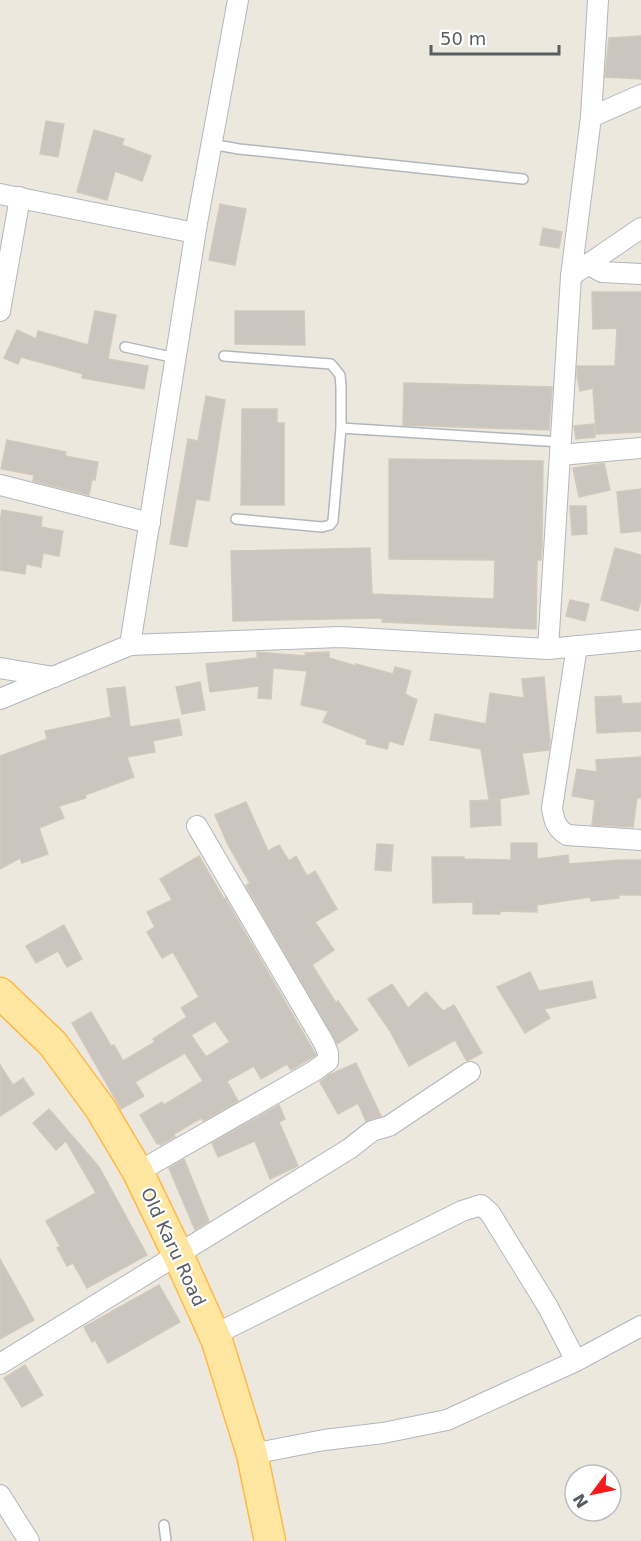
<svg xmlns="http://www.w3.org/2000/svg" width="641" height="1541" viewBox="0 0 641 1541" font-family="'DejaVu Sans',sans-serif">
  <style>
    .building { fill: #cac5be; stroke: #d2c9bc; stroke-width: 1.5; fill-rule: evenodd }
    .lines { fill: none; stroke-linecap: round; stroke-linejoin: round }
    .service-casing { stroke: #b2b7bb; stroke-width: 12 }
    .minor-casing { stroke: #b2b7bb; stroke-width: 22 }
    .primary-casing { stroke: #ffb946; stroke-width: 33 }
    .service { stroke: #fff; stroke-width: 9 }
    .minor { stroke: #fff; stroke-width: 20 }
    .primary { stroke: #ffe7a1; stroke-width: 30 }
    .labels { text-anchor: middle; stroke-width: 4.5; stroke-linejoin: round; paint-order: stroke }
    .street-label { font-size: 18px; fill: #585d62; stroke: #fff }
  </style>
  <rect width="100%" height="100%" fill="#ede8de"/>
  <g class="building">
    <polygon points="641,36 641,79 605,77 609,38"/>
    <polygon points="46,121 64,124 58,157 40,154"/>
    <polygon points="94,130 124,139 122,145 151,156 142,181 115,171 107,200 77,192"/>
    <polygon points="220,204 246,209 235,265 209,260"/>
    <polygon points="543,228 562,232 559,248 540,245"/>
    <polygon points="592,292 641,292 641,432 596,434 593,388 580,391 577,376 577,366 615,366 617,328 593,329"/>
    <polygon points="95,311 116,315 108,359 148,366 144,389 82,378 83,374 21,357 18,364 4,358 17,330 36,339 38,331 88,345"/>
    <polygon points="235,311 304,311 305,345 235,344"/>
    <polygon points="404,383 552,387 549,430 403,425"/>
    <polygon points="206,396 225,400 209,501 196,499 187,547 170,544 188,439 198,441"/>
    <polygon points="242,409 277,409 277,423 284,423 284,505 241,505"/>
    <polygon points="594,424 595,437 576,439 574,426"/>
    <polygon points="7,440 66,452 65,456 98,462 95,480 92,479 89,495 33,481 34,475 1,469"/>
    <polygon points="389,459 543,461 542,547 541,560 537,560 536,629 382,622 382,618 233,621 231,551 370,548 372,594 494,599 495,560 389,559"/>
    <polygon points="604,463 610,490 579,497 573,468"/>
    <polygon points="641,489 641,531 621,533 617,492"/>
    <polygon points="570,506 586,506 587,534 572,535"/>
    <polygon points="2,510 42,517 41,527 63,531 59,556 43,553 41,567 26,564 25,574 0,570 0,521"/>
    <polygon points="615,548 641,555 641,600 638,611 601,600"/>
    <polygon points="570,600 589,604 585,621 566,616"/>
    <polygon points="257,652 306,656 305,653 329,652 329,658 356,666 356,664 393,674 395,667 411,671 405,694 417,700 403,745 389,741 387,749 366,744 367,740 323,722 328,711 301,705 307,671 273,668 271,699 258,698 259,686 210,692 206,664 257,658"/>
    <polygon points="544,677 550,741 549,750 522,753 529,794 491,800 500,800 501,825 471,827 470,801 489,800 481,749 430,740 435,714 486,724 490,693 524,698 522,679"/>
    <polygon points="200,682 205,710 182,714 176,687"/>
    <polygon points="125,687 130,727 179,719 182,735 153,741 155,752 127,757 134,777 85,795 86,798 59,806 64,818 39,828 48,854 22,863 20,858 0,869 0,756 47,739 45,731 111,717 107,689"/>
    <polygon points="621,696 622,704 641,703 641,731 597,733 595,697"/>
    <polygon points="641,757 641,798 637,798 633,827 592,825 595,800 572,796 577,769 597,772 596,760"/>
    <polygon points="246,802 268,851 279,845 289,861 296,856 307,876 315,871 337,909 315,922 334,950 312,965 336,1003 338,1001 358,1030 337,1044 246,886 250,883 228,845 215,815"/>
    <polygon points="511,843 537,843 537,859 568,855 569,864 621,860 641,860 641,895 618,895 619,898 591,901 590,897 537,905 537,912 500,911 500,914 473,914 473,902 433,903 432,857 464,857 464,859 511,860"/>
    <polygon points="377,844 393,845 391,871 375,870"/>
    <path d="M199,856L224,899L225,898L316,1055L291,1070L287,1064L261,1079L254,1066L227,1081L238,1101L203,1121L201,1118L174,1134L175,1137L160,1145L159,1143L157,1144L140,1115L162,1102L164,1105L203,1081L185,1053L135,1082L144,1096L121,1109L72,1023L91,1012L111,1046L114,1045L123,1061L155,1042L153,1039L187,1017L181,1008L199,997L173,952L162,958L147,932L155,927L147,912L172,900L160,879ZM215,1021L230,1042L206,1057L191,1035Z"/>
    <polygon points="64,925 82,959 67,967 58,951 36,963 26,946"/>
    <polygon points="530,972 539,991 592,981 596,998 544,1009 550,1018 525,1033 497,987"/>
    <polygon points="392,984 408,1008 426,992 443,1011 454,1005 482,1053 467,1061 455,1040 409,1066 390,1031 368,999"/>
    <polygon points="356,1063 381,1116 366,1121 358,1103 338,1114 320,1082 329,1075"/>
    <polygon points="0,1065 13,1085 23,1078 34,1094 0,1116"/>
    <polygon points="279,1105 285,1119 279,1122 298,1166 270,1179 255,1141 218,1157 212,1143"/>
    <polygon points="49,1109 99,1167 147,1255 87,1288 73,1263 67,1266 57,1248 60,1246 46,1221 96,1193 66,1141 56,1150 33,1123"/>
    <polygon points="184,1159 209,1221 195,1230 169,1168"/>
    <polygon points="0,1259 34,1320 0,1339"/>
    <polygon points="159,1285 180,1322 108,1363 95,1340 92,1342 84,1327"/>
    <polygon points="25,1365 43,1395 22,1407 4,1378"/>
  </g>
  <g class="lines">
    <g class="service-casing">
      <g id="service">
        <polyline points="211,144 239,149 523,179"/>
        <polyline points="125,347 176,358"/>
        <polyline points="224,356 331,364 340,375 341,387 341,428 333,521 330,525 322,527 236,519"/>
        <polyline points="341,428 561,442"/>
        <polyline points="164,1525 166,1541"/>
      </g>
    </g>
    <g class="minor-casing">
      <g id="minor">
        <polyline points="591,117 641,95"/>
        <polyline points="0,194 195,233"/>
        <polyline points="587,264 602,272 641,274"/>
        <polyline points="571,276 591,117 598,0"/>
        <polyline points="0,311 20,197"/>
        <polyline points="560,455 641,448"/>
        <polyline points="0,485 150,523"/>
        <polyline points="130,645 340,637 548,649 641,640"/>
        <path d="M577,646L552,808C554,821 556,828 567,835L641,840"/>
        <polyline points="548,649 571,276 641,228"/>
        <polyline points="0,668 54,677"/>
        <polyline points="0,699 130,645 197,223 238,0"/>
        <polyline points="138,1172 314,1071 328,1061 328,1053 324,1043 197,826"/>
        <polyline points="214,1335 462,1211 481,1205 490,1213 548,1307 576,1361"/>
        <polyline points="0,1364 349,1149 372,1131 389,1126 470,1072"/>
        <polyline points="252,1454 324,1440 383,1433 447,1420 576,1361 641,1326"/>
        <polyline points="0,1495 29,1541"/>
      </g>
    </g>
    <g class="primary-casing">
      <polyline id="primary" points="0,993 53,1044 100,1108 138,1172 178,1255 217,1341 252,1454 270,1541"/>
    </g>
    <use href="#service" class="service"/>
    <use href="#minor" class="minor"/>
    <use href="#primary" class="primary"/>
  </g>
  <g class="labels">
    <g class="street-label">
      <text transform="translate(173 1247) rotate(65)" y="6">Old Karu Road</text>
    </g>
  </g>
  <g transform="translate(593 1493) rotate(238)"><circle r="28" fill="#ffffff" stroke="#bcbec0" stroke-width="1.5"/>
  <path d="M0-4.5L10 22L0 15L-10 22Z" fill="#f9181b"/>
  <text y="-9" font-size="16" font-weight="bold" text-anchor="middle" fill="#585d62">N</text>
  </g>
  <path d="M431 45v9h128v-9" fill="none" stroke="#585d62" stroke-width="3"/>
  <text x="440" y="45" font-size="18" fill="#585d62" stroke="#ffffff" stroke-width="4.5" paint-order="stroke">50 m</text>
</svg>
